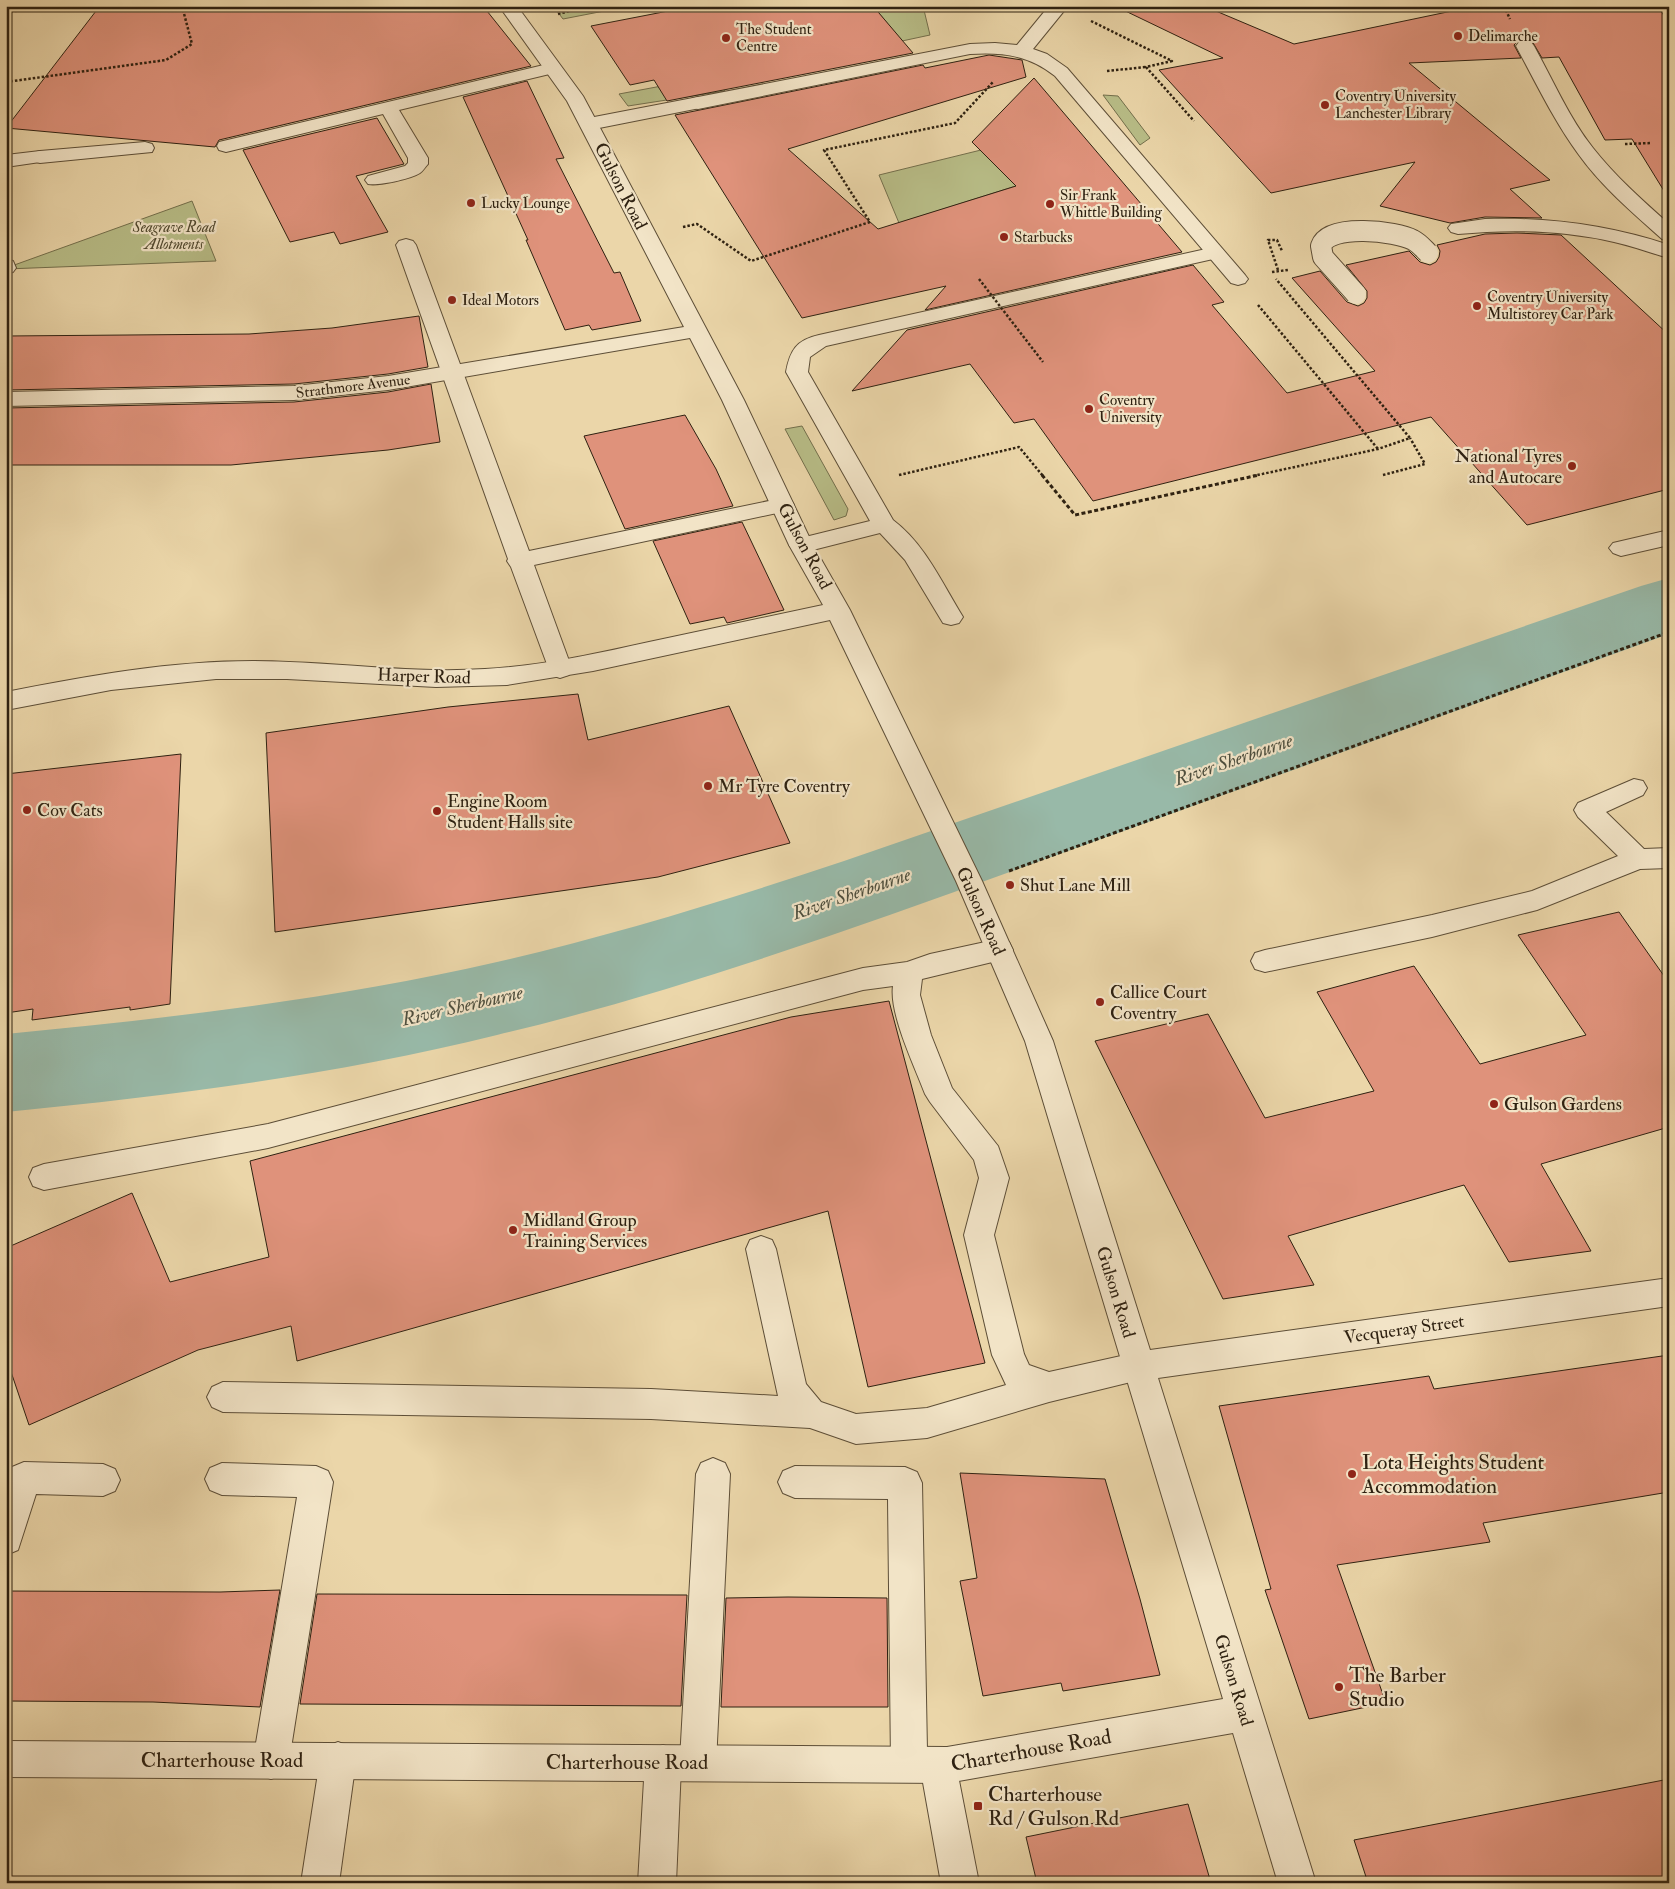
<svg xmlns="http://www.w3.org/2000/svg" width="1675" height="1889" viewBox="0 0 1675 1889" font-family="'IM FELL Double Pica',serif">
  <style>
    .green { fill: #b8bd87; stroke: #736f4c }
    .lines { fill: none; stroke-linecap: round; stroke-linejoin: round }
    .river { fill: #98b9a8; fill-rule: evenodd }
    .building { fill: #df927b; stroke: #2e2111 }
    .service-casing { stroke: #5d4e37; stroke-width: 2 }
    .pedestrian-casing { stroke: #5d4e37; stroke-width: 2 }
    .minor-casing { stroke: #5d4e37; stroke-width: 2 }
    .path-far1 { stroke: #2e2111; stroke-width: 2.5; stroke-dasharray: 2.5 2; stroke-linecap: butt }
    .path { stroke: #2e2111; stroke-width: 3; stroke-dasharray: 4 2.5; stroke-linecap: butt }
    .service { fill: #f2e4c7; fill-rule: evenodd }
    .pedestrian { fill: #f2e4c7; fill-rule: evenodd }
    .minor { fill: #f2e4c7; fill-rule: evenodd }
    .service-bridge-casing { stroke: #5d4e37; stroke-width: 22; stroke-linecap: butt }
    .path-bridge { stroke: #2e2111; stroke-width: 2.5; stroke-dasharray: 2.5 2; stroke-linecap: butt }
    .service-bridge { stroke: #f2e4c7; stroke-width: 20 }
    .poi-dot { fill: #8f2418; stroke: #f2e4c7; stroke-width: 2 }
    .labels { text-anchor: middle; stroke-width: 4.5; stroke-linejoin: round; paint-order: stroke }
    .far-poi-label { font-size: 15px; fill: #2e2111; stroke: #f2e4c7; text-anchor: start }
    .far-park-label { font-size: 15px; font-style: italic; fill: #50482e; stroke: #f2e4c7 }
    .far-street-label { font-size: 15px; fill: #2e2111; stroke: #f2e4c7 }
    .street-label { font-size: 18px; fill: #2e2111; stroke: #f2e4c7 }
    .poi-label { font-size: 18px; fill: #2e2111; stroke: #f2e4c7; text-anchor: start }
    .water-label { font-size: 19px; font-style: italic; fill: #4e4f3e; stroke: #f2e4c7 }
    .near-poi-label { font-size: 21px; fill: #2e2111; stroke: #f2e4c7; text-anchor: start }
    .near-street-label { font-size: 21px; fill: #2e2111; stroke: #f2e4c7 }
  </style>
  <rect width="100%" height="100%" fill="#ebd6a9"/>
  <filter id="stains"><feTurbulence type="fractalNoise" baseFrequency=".004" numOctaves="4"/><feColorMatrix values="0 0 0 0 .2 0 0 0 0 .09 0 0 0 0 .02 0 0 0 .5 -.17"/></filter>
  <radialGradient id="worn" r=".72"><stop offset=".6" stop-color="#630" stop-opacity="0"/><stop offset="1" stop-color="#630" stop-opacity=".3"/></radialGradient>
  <g class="green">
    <polygon points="553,6 630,6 563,19"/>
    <polygon points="873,6 923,6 930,35 902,41"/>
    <polygon points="715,76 725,91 628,106 619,94"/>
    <polygon points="1103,95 1118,96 1150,138 1140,145"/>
    <polygon points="981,150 1016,186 899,223 879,175"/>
    <polygon points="192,201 216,261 6,269 6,268"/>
    <polygon points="802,426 848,509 846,516 834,520 785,429"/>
  </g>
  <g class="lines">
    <path class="river" d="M1669,578V634C1455,711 1242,789 1029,865C854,928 678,992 497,1035C336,1075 171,1096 6,1112V1034C171,1018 335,999 497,962C614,935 730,899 844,861L1641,586Z"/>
  </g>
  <g class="building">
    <polygon points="125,6 483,6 531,66 219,140 215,147 6,128 96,11"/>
    <polygon points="694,6 873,6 913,53 667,101 654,80 630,85 591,26"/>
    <polygon points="1115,6 1204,6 1294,44 1476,6 1658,6 1669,24 1669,199 1632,139 1605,140 1559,57 1542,58 1532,41 1525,39 1519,40 1514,45 1521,58 1409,63 1550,180 1510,189 1542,218 1485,217 1450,223 1380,206 1415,162 1271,193 1159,70 1223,58"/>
    <polygon points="989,55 1022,60 1026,77 788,149 878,229 1016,186 972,142 1034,78 1182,252 925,310 946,286 802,318 675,115 923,65 925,68"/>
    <polygon points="527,81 564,158 556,159 614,273 620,272 641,321 592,330 589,325 565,330 526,240 528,240 463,97"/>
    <polygon points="377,118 404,164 356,176 388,232 340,244 334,232 290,242 243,150"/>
    <polygon points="1517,233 1561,235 1669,335 1669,489 1527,525 1431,417 1093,501 1034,419 1014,423 970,364 852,391 907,330 1193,265 1224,302 1212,305 1287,393 1375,371 1292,278 1320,271 1347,302 1358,306 1364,303 1367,298 1367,291 1346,265 1409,251 1420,262 1430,265 1436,262 1439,257 1440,251 1437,245 1485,234"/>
    <polygon points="419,316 428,367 388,374 294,384 6,390 6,336 249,334 332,328"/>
    <polygon points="431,384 440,442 388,450 231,465 6,465 6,408 294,402 388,392"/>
    <polygon points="685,415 716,469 733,506 625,529 584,436"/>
    <polygon points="742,522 784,610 727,623 724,617 690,624 653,541"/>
    <polygon points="578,694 588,740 729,706 790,843 658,877 275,932 266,733 448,707"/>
    <polygon points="181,754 170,1004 130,1010 130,1007 32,1020 33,1009 6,1013 6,774"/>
    <polygon points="1619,912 1669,983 1669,1127 1541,1164 1591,1251 1509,1262 1464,1185 1288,1236 1314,1285 1223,1299 1095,1041 1208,1014 1265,1118 1374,1091 1317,992 1414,966 1480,1064 1586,1035 1518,935"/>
    <polygon points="889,1001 985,1363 868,1387 828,1211 297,1361 291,1326 198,1350 29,1425 6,1357 6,1248 132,1193 170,1282 269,1257 250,1161 791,1017"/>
    <polygon points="1669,1355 1669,1492 1483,1523 1490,1542 1337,1565 1386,1703 1309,1719 1265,1590 1271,1589 1219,1406 1429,1376 1434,1389"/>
    <polygon points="960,1473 1105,1479 1140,1599 1160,1675 1063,1691 1061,1683 983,1696 960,1581 977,1578"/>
    <polygon points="280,1590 260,1707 153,1702 6,1701 6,1591 220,1592"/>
    <polygon points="317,1594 687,1595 681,1706 300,1704"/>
    <polygon points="788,1597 887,1598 888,1707 721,1707 726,1598"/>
    <polygon points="1669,1779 1669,1883 1368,1883 1354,1840"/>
    <polygon points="1188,1804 1211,1883 1037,1883 1026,1837"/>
  </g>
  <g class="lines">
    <g class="service-casing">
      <g id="service">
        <path d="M1525,41L1531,42L1534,46C1553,80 1569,118 1593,148C1615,176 1642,200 1669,224V241L1662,239C1633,213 1602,187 1579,155C1554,121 1536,83 1516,46L1519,42Z"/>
        <path d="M552,63L558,64L561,68L558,72L399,110L428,158V164C425,167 423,171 420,173C411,179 378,186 368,184L365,180L368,176L405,166L408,163V158L383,114L226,152L219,150L217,146L219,142Z"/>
        <polygon points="698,97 705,99 707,103 705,107 589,130 582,128 580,124 582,120 589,118"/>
        <polygon points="145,142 152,144 154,148 152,152 40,163 33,161 30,157 33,153 40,151"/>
        <path d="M1485,219C1548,217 1609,225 1669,245V258C1650,253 1633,246 1614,242C1562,230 1511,229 1458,234L1451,232L1448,228L1451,224Z"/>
        <polygon points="406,239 413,241 416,245 529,551 783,498 791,500 794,505 791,510 534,565 572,669 569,675 560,678 551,675 511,567 507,561 508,559 396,245 399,241"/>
        <path d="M1215,247L1222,249L1225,253L1222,257L826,346L810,357L808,372L893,520C925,544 942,583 963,617L959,623L951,625L943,623L905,560L880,533L801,553L793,550L789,545L793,540L870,521L786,372C790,351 796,340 819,335Z"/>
        <polygon points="6,259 13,261 16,268 13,272 6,274"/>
        <polygon points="1669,530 1669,545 1621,556 1613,553 1609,548 1613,543"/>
        <polygon points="1634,779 1643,781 1647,788 1643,795 1606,812 1644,849 1669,848 1669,868 1640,869 1537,910 1432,937 1265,972 1255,969 1251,961 1255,953 1265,950 1432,915 1532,891 1618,856 1578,817 1574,810 1578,803"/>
        <path d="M999,939L1009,942L1013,950L1009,958L922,979L920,995L931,1035L952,1088L998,1146L1009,1178L994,1235L1024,1354L1029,1365L1049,1372L1139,1352L1150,1356L1155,1366L1150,1376L1139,1380L1049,1402L927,1438L856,1444L810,1428L651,1419L223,1412L212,1407L207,1397L212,1387L223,1382L651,1389L778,1396L746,1249L750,1240L761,1236L772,1240L776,1249L806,1384L821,1402L856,1414L927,1408L1006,1385L992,1355L964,1235L979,1178L974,1160L930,1102L925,1094C915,1067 889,1014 893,986L863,990L268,1148L44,1190L33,1186L29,1177L33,1168L44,1164L268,1124L863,968L907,962L930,954Z"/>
        <polygon points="713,1458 725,1463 730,1474 716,1763 711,1776 698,1781 685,1776 681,1766 676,1883 638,1883 645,1763 650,1750 663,1745 676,1750 680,1760 696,1474 701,1463"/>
        <polygon points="24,1462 103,1464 115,1469 120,1480 115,1491 103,1496 36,1494 18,1550 6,1555 6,1482 12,1467"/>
        <polygon points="222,1463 316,1466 328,1471 333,1482 289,1761 284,1774 271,1779 258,1774 253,1761 297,1497 222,1495 210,1490 205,1479 210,1468"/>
        <polygon points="795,1466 905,1467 917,1472 922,1483 927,1751 938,1747 951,1752 956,1765 979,1883 941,1883 922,1777 909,1782 896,1777 891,1764 888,1499 795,1498 783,1493 778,1482 783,1471"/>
        <polygon points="338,1742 351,1747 356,1760 339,1883 301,1883 320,1760 325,1747"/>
      </g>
    </g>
    <g class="pedestrian-casing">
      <path id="pedestrian" d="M1049,6H1068L1033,49L1047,54L1067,68L1245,275L1248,279L1245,283L1238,285L1231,283L1055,76C1029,55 1002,52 970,54L698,109L691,107L689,103L691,99L698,97L970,44L995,43L1017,45Z"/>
    </g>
    <g class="minor-casing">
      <g id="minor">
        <path d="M499,6H517L583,96L598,124L744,400L813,545L850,610L982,881L1053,1041L1150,1350L1669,1278V1306L1158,1378L1316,1883H1278L1233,1733L947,1783L6,1777V1741L947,1747L1223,1699L1025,1041L956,881L830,620L593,671L507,685L436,687L287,679H216L111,690L6,710V692C87,676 170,661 253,661C330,661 408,674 485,669C540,666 595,654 649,642C707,630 765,617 823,605L789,545L722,400L690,338L388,390L294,400L6,406V392L294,386L388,376L684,327L567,101Z"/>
        <polygon points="40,151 47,153 50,157 47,161 6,167 6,155"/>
      </g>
    </g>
    <g class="path-far1">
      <polyline points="1504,6 1510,19"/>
      <polyline points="6,12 63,6"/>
      <polyline points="558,14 589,6"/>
      <polyline points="1091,21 1172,61 1146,67 1194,121"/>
      <polyline points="1107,71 1146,67"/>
      <polyline points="6,82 166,60 192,44 182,6"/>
      <polyline points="1625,144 1652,143"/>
      <polyline points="683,227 697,224 751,261 870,222 824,150 955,123 993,82"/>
      <polyline points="1278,270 1268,240 1277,240 1282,251"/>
      <polyline points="1272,272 1288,270"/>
      <polyline points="1258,305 1378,449"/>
      <polyline points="899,475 1019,447 1043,476"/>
      <polyline points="1383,475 1425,464 1410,438"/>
      <polyline points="1253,476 1378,449 1410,438 1276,279"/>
    </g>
    <g class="path">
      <polyline points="1042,475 1075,515 1259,475"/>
      <polyline points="1009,871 1669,632"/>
    </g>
    <use href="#service" class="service"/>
    <use href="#pedestrian" class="pedestrian"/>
    <use href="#minor" class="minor"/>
    <g class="service-bridge-casing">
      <path id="service-bridge" d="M1356,294L1323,257L1321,246C1329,223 1396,231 1413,240C1419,243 1423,248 1428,253"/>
    </g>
    <polyline class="path-bridge" points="979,279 1043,362"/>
    <use href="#service-bridge" class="service-bridge"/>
  </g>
  <g class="poi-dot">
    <circle cx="1458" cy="36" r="5"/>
    <circle cx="726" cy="38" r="5"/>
    <circle cx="1325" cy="105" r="5"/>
    <circle cx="471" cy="203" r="5"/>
    <circle cx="1050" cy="204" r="5"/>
    <circle cx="1004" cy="237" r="5"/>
    <circle cx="452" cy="300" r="5"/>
    <circle cx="1477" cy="306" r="5"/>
    <circle cx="1089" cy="409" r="5"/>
    <circle cx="1572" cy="466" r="5"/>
    <circle cx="708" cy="786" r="5"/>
    <circle cx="27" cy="810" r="5"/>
    <circle cx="437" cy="811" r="5"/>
    <circle cx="1010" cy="885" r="5"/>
    <circle cx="1100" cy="1002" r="5"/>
    <circle cx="1494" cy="1104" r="5"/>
    <circle cx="513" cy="1230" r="5"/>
    <circle cx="1352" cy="1474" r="5"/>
    <circle cx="1339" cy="1687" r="5"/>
    <rect x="973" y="1801" width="10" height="10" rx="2.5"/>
  </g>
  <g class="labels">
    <g class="far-poi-label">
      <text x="736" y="34">The Student<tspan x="736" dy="17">Centre</tspan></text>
      <text x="1468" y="41">Delimarche</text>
      <text x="1335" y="101">Coventry University<tspan x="1335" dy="17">Lanchester Library</tspan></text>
      <text x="1060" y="200">Sir Frank<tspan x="1060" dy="17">Whittle Building</tspan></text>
      <text x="481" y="208">Lucky Lounge</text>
      <text x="1014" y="242">Starbucks</text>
      <text x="1487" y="302">Coventry University<tspan x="1487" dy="17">Multistorey Car Park</tspan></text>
      <text x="462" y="305">Ideal Motors</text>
      <text x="1099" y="405">Coventry<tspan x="1099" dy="17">University</tspan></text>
    </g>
    <g class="far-park-label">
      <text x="174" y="232">Seagrave Road<tspan x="174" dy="17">Allotments</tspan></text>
    </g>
    <g class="far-street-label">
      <text transform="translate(353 386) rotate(-7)" y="5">Strathmore Avenue</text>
    </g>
    <g class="street-label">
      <text transform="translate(621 186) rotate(63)" y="6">Gulson Road</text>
      <text transform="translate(805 546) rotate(62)" y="6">Gulson Road</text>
      <text transform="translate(424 676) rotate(2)" y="6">Harper Road</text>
      <text transform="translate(981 911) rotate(66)" y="6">Gulson Road</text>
      <text transform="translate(1116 1292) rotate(73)" y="6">Gulson Road</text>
      <text transform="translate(1404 1329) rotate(-8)" y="6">Vecqueray Street</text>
      <text transform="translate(1234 1680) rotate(73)" y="6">Gulson Road</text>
    </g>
    <g class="poi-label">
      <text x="1562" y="462" text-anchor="end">National Tyres<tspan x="1562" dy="21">and Autocare</tspan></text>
      <text x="718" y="792">Mr Tyre Coventry</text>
      <text x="447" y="807">Engine Room<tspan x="447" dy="21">Student Halls site</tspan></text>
      <text x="37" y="816">Cov Cats</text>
      <text x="1020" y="891">Shut Lane Mill</text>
      <text x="1110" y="998">Callice Court<tspan x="1110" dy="21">Coventry</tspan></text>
      <text x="1504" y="1110">Gulson Gardens</text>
      <text x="523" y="1226">Midland Group<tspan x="523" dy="21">Training Services</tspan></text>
    </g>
    <g class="water-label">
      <text transform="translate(1233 759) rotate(-19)" y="7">River Sherbourne</text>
      <text transform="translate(851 893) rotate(-19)" y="7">River Sherbourne</text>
      <text transform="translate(462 1005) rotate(-13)" y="7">River Sherbourne</text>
    </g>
    <g class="near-poi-label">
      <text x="1362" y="1469">Lota Heights Student<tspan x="1362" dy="24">Accommodation</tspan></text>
      <text x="1349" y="1682">The Barber<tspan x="1349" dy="24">Studio</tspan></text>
      <text x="988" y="1801">Charterhouse<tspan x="988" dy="24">Rd / Gulson Rd</tspan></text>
    </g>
    <g class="near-street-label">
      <text transform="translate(1031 1750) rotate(-10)" y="7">Charterhouse Road</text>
      <text x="222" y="1767">Charterhouse Road</text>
      <text x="627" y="1769">Charterhouse Road</text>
    </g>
  </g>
  <rect width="1675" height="1889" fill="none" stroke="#ebd6a9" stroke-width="25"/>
  <rect x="8" y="8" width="1660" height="1874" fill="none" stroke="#2e2111" stroke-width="2.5"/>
  <rect x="12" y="12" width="1650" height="1864" fill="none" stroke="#2e2111"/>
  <rect width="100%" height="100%" filter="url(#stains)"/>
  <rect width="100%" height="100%" fill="url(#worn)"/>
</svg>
